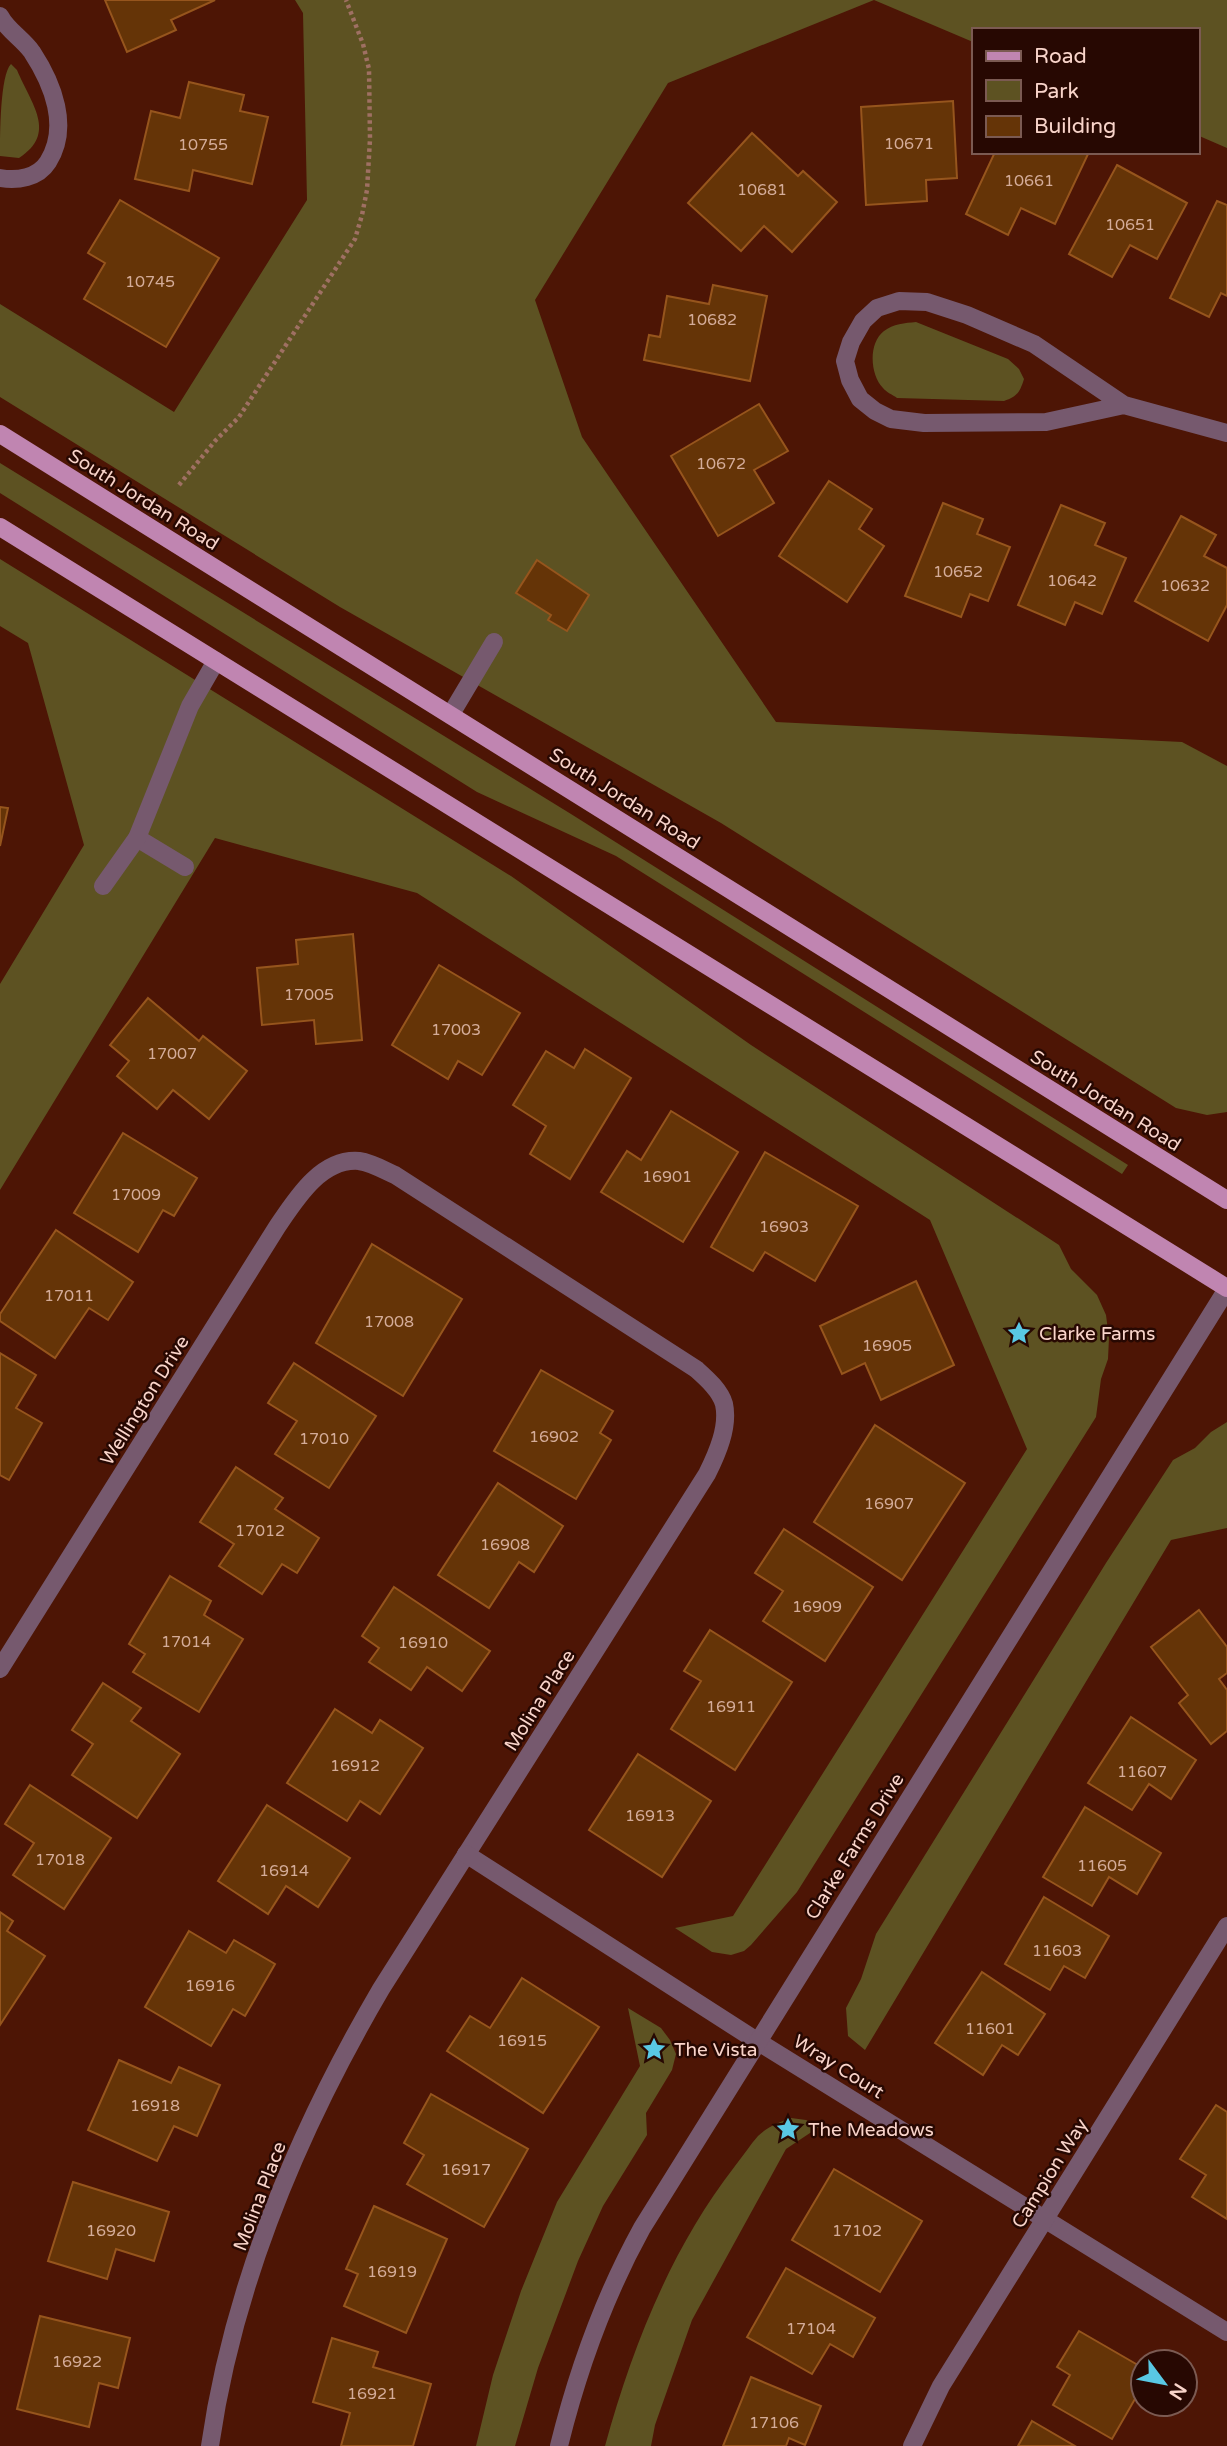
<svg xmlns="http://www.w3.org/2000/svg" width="1227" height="2446" viewBox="0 0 1227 2446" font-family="'Varela Round',sans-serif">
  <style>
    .green { fill: #5d5222 }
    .building { fill: #653407; stroke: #96551d; stroke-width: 2 }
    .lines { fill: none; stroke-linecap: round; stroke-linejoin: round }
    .path { stroke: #9f7063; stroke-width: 4.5; stroke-dasharray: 3.5 3.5; stroke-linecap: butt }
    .service { stroke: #76596e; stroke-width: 18 }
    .minor { stroke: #76596e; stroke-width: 18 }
    .tertiary { stroke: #76596e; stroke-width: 18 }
    .primary { stroke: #c085b1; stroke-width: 18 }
    .labels { text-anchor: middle; stroke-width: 5; stroke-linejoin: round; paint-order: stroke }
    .number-label { font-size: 16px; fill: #d4ac99 }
    .street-label { font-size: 19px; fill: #f9d4ca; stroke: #270802 }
    .poi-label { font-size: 19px; fill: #f9d4ca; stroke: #270802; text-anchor: start }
  </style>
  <rect width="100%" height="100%" fill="#4d1505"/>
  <g class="green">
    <polygon points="295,0 1227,0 1227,148 1197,135 1197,30 973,30 973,42 874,0 668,83 535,300 582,437 776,722 1182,742 1227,766 1227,1112 1207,1115 1176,1108 721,823 340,607 0,397 0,304 174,412 307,200 303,13"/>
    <path d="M11,64L17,70C31,104 58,133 19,158L0,156C0,135 0,75 11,64Z"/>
    <path d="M916,322L1008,359L1019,369L1024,379C1020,392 1017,397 1004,401L897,398C893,395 886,392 883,388C870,375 868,343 884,331C893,324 905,323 916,322Z"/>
    <polygon points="0,463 571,814 1128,1165 1122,1174 616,856 477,792 0,493"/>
    <polygon points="0,559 511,876 751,1045 1059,1245 1071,1269 1097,1295 1106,1315 1109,1338 1108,1359 1101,1379 1096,1417 797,1892 751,1945 744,1951 731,1955 712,1952 675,1928 733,1916 1027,1449 930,1220 417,893 215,838 0,1190 0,984 84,845 28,643 0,626"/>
    <polygon points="1227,1422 1227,1528 1171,1540 865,2050 848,2036 846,2008 861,1979 876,1934 1106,1563 1173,1460 1195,1448 1211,1432"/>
    <polygon points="628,2008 661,2028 670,2040 676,2054 672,2070 646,2113 647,2135 603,2206 578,2261 538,2368 515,2446 476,2446 493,2375 521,2291 557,2202 640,2066"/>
    <path d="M791,2118L806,2120L819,2127L786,2149L692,2320L655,2425L651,2446H605C632,2347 672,2247 735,2166C743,2156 750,2145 758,2136C767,2127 780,2122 791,2118Z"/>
  </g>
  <g class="building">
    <polygon points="105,0 215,0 171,20 176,30 127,52"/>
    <polygon points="189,82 244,95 240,111 268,117 252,184 193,170 189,191 135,179 151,111 180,118"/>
    <polygon points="953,101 957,178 926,180 927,201 866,205 861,107"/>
    <polygon points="752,133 798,176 803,171 837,202 792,252 764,226 741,251 688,203"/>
    <polygon points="995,152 1089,152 1055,224 1021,208 1008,235 966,214"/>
    <polygon points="1117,165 1187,203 1157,259 1130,245 1112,277 1069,254"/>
    <polygon points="120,200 219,258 166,347 84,299 105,263 88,253"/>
    <polygon points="1217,201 1227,205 1227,296 1221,293 1209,317 1170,298"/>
    <polygon points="713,285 767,296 750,381 644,360 649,335 660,337 667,296 709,304"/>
    <polygon points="759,404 788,451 754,470 774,503 718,536 671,456"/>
    <polygon points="829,481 872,509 859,529 884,546 847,602 779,556"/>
    <polygon points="943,503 983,519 977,534 1010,547 988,601 970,594 961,617 905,596"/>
    <polygon points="1061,505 1105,523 1095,545 1126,558 1102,614 1075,602 1065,625 1018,605"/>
    <polygon points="1181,516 1216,535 1204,556 1227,568 1227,605 1208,641 1135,601"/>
    <polygon points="537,560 589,595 567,631 548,620 551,615 516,593"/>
    <polygon points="0,807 8,808 0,846"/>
    <polygon points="353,934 362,1040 316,1044 314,1020 262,1025 257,968 298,964 296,940"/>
    <polygon points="439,965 520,1013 482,1075 458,1061 448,1079 392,1045"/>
    <polygon points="148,998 199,1041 203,1036 247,1071 209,1119 173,1090 157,1109 117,1076 129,1061 110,1045"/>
    <polygon points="585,1049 631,1078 570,1179 530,1154 546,1126 513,1105 546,1051 574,1068"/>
    <polygon points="671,1111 738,1152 683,1242 601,1192 627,1151 641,1160"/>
    <polygon points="123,1133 197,1178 174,1216 163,1210 138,1252 74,1213"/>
    <polygon points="765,1152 858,1206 815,1281 765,1252 753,1271 711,1247"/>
    <polygon points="56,1230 133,1282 108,1320 89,1308 55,1358 0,1321 0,1314"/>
    <polygon points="372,1244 462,1299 403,1396 316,1343"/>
    <polygon points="916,1281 954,1365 881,1400 865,1363 842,1374 820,1326"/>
    <polygon points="0,1353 36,1375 16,1408 42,1423 9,1480 0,1475"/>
    <polygon points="294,1363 376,1416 329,1488 275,1454 297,1421 268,1403"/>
    <polygon points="541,1370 613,1411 600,1433 611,1440 576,1499 494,1451"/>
    <polygon points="875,1425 965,1483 902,1580 814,1522"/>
    <polygon points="236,1467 283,1498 275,1509 319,1538 297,1573 282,1564 262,1594 219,1566 234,1544 200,1522"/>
    <polygon points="498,1483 563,1526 534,1572 519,1562 489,1608 438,1575"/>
    <polygon points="784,1529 873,1587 825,1661 763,1621 783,1591 755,1573"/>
    <polygon points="170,1576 211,1601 204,1615 243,1639 199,1712 133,1672 145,1654 129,1644"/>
    <polygon points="394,1587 490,1651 462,1691 427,1667 411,1690 369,1662 379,1648 362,1636"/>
    <polygon points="1199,1610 1227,1647 1227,1673 1219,1679 1227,1690 1227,1731 1211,1744 1179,1703 1188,1695 1151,1647"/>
    <polygon points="710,1630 792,1682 735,1770 671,1729 701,1681 684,1671"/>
    <polygon points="103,1683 141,1708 131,1721 180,1754 137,1818 72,1775 93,1744 72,1730"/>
    <polygon points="335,1709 372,1733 380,1720 423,1748 380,1814 360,1801 347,1821 287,1783"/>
    <polygon points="1131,1717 1196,1760 1171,1799 1149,1784 1132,1810 1088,1783"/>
    <polygon points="638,1754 711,1801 662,1877 589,1830"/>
    <polygon points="30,1785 111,1838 64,1909 13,1875 34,1843 5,1824"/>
    <polygon points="267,1805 350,1858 318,1907 286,1886 268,1914 218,1881"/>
    <polygon points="1085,1807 1161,1853 1137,1894 1109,1877 1092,1906 1043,1877"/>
    <polygon points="1044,1897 1109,1936 1085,1978 1064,1966 1050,1990 1005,1964"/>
    <polygon points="0,1912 13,1921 7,1931 45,1956 0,2025"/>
    <polygon points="189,1931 226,1953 234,1940 275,1964 245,2016 233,2009 211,2046 145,2007"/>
    <polygon points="982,1972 1045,2014 1018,2055 1002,2045 983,2075 935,2043"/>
    <polygon points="522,1978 599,2027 543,2113 447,2051 470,2016 490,2028"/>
    <polygon points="119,2060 171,2083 179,2067 220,2085 197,2136 174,2126 157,2161 88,2130"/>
    <polygon points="431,2094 528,2149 484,2227 407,2184 424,2155 404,2143"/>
    <polygon points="1216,2105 1227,2112 1227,2219 1192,2197 1206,2175 1180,2159"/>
    <polygon points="834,2169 922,2221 880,2292 792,2240"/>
    <polygon points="73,2182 169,2212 154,2261 116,2249 107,2279 48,2261"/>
    <polygon points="374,2206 447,2239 406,2333 344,2306 358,2274 346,2269"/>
    <polygon points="786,2268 875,2318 853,2357 830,2344 812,2374 747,2337"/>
    <polygon points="40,2316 130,2338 118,2388 99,2383 89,2427 17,2409"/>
    <polygon points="1079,2331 1143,2368 1143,2385 1112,2439 1053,2405 1070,2375 1057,2367"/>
    <polygon points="332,2338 378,2352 373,2367 431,2384 413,2446 341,2446 350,2413 313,2402"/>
    <polygon points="751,2377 821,2406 805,2445 789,2438 786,2446 723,2446"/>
    <polygon points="1032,2421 1075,2446 1018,2446"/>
  </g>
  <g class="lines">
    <polyline class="path" points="179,485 215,441 239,417 355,239 362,215 367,190 370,139 369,69 363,44 346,0"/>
    <g class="service">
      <polyline points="451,714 494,642"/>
      <polyline points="137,838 185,867"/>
      <polyline points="103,886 137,838 190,706 216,661"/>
    </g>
    <g class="minor">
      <path d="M0,16C7,30 23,39 32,52C53,84 70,127 48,162C38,178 17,181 0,178"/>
      <polyline points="1124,405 1046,422 924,423 891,419 875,411 860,399 850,380 845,361 851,342 863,321 877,308 899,301 927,302 967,315 1034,344 1124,405 1227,433"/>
      <path d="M0,1669L277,1227C296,1199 321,1158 359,1161C372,1163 384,1170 395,1175L696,1369C706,1378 720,1390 724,1404C729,1427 717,1454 707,1474L381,1989C299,2129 233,2285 210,2446"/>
      <polyline points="466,1854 757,2041 1227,2332"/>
      <polyline points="912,2446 941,2386 1227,1926"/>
    </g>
    <path class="tertiary" d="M559,2446C578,2369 604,2297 642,2228L1227,1289"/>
    <g class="primary">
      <polyline points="0,434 1227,1200"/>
      <polyline points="0,527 1227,1288"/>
    </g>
  </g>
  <defs>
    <g id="sight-bare" transform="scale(1.89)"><path d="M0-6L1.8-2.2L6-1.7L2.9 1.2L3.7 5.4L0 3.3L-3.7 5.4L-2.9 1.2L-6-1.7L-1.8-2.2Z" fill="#59c8e4" stroke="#270802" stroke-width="2.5" paint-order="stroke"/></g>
  </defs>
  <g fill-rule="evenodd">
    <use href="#sight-bare" x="1019" y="1333"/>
    <use href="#sight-bare" x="654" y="2049"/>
    <use href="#sight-bare" x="788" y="2129"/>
  </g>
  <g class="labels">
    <g class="number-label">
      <text x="909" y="149">10671</text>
      <text x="203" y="150">10755</text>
      <text x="1029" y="186">10661</text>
      <text x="762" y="195">10681</text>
      <text x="1130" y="230">10651</text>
      <text x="150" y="287">10745</text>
      <text x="712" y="325">10682</text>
      <text x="721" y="469">10672</text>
      <text x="958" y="577">10652</text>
      <text x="1072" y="586">10642</text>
      <text x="1185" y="591">10632</text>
      <text x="309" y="1000">17005</text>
      <text x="456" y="1035">17003</text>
      <text x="172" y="1059">17007</text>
      <text x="667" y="1182">16901</text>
      <text x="136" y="1200">17009</text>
      <text x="784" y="1232">16903</text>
      <text x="69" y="1301">17011</text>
      <text x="389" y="1327">17008</text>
      <text x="887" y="1351">16905</text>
      <text x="554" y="1442">16902</text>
      <text x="324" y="1444">17010</text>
      <text x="889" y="1509">16907</text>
      <text x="260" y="1536">17012</text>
      <text x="505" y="1550">16908</text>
      <text x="817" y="1612">16909</text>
      <text x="186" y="1647">17014</text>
      <text x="423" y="1648">16910</text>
      <text x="731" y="1712">16911</text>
      <text x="355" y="1771">16912</text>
      <text x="1142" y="1777">11607</text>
      <text x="650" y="1821">16913</text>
      <text x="60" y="1865">17018</text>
      <text x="1102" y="1871">11605</text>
      <text x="284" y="1876">16914</text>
      <text x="1057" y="1956">11603</text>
      <text x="210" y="1991">16916</text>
      <text x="990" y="2034">11601</text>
      <text x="522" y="2046">16915</text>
      <text x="155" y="2111">16918</text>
      <text x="466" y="2175">16917</text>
      <text x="111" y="2236">16920</text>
      <text x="857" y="2236">17102</text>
      <text x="392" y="2277">16919</text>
      <text x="811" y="2334">17104</text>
      <text x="77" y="2367">16922</text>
      <text x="372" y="2399">16921</text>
      <text x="774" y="2428">17106</text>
    </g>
    <g class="street-label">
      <text transform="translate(144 499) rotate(32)" y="7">South Jordan Road</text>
      <text transform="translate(625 798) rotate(32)" y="7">South Jordan Road</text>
      <text transform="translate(1106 1100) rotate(32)" y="7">South Jordan Road</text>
      <text transform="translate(144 1400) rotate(-58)" y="7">Wellington Drive</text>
      <text transform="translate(539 1700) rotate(-58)" y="7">Molina Place</text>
      <text transform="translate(854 1846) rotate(-58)" y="7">Clarke Farms Drive</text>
      <text transform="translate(839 2066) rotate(32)" y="7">Wray Court</text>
      <text transform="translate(1049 2173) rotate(-58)" y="7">Campion Way</text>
      <text transform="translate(259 2196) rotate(-69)" y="7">Molina Place</text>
    </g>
    <g class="poi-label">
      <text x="1039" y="1340">Clarke Farms</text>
      <text x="674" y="2056">The Vista</text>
      <text x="808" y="2136">The Meadows</text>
    </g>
  </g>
  <rect x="972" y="28" width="228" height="126" fill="#270802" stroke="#7b5a52" stroke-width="2"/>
  <rect x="986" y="51" width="35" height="10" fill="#c085b1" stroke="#7b5a52" stroke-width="2"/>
  <text x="1034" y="63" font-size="21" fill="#f9d4ca">Road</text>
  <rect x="986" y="80" width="35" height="21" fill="#5d5222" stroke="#7b5a52" stroke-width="2"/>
  <text x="1034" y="98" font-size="21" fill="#f9d4ca">Park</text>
  <rect x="986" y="116" width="35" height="21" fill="#653407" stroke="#7b5a52" stroke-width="2"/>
  <text x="1034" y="133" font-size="21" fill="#f9d4ca">Building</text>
  <g transform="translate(1164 2383) rotate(122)"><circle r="33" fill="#270802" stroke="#7b5a52" stroke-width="2"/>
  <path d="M0-5L12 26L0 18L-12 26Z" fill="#59c8e4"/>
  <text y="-10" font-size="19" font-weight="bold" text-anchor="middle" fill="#f9d4ca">N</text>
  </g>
</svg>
